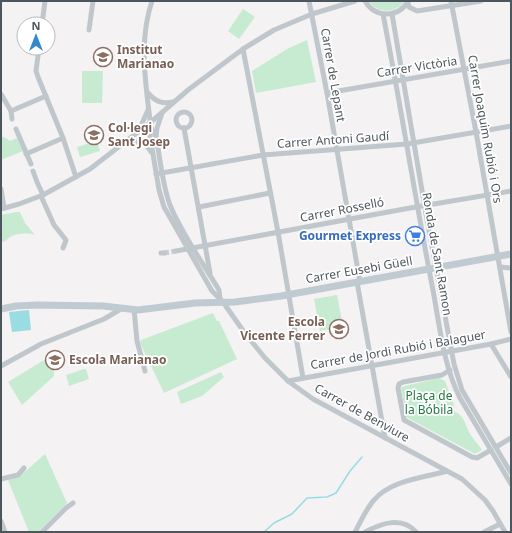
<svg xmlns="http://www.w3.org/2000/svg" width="512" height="533" viewBox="0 0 512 533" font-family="'Noto Sans',sans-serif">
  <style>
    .green { fill: #c7ebd1 }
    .water { fill: #99dce2 }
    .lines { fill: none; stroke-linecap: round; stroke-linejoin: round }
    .stream { stroke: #99dce2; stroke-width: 1.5 }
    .street-tunnel { stroke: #cacbcd; stroke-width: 5; stroke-dasharray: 5 2.5; stroke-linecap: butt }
    .street { stroke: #c0c7cc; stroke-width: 5 }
    .secondary { stroke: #c0cad1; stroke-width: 7 }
    .labels { text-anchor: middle; stroke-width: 3.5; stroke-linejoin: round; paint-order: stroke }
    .education-label { font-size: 12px; font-weight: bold; fill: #785e54; stroke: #fff; text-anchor: start }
    .street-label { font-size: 12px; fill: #4c575d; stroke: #fff }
    .shop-label { font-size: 12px; font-weight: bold; fill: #366cbe; stroke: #fff; text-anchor: end }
    .park-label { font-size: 12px; fill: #247744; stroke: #fff }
  </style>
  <rect width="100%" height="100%" fill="#f4f2f2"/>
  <g class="green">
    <path d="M368,1H405C394,14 379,14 368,1Z"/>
    <polygon points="243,9 255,17 239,39 228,31"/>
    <polygon points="307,40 316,82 256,93 252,71 287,49"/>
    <polygon points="82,71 103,71 102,103 82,103"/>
    <polygon points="1,136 6,138 10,141 17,138 23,151 1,160"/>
    <polygon points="97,141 100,151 80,157 77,147"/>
    <path d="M16,212H20L25,223L35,235C28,233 19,233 12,236C8,238 6,242 1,242V215Z"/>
    <polygon points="337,295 343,327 320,331 314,299"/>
    <polygon points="213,313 217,321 219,321 237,359 164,393 140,343 141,340"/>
    <polygon points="49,357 54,368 54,376 22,405 8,382"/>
    <polygon points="84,369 86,369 89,379 69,386 66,375"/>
    <polygon points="221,372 224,377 202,396 181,404 177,392"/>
    <path d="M439,378L445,381L454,405V411C465,416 465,425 470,434C474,440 479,445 482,450L475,454L406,417L401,387Z"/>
    <polygon points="45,454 67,503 38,532 29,532 8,480 20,476"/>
  </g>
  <polygon class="water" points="29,310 31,330 12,332 9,312"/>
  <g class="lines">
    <polyline class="stream" points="264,532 274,523 292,514 307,498 327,497 336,493 350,471 362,457"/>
    <polyline class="street-tunnel" points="164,253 176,251"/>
    <g class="street">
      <path d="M152,1C138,42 146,86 151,128L150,136L159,190L164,207L212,291L223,302L244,332L265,358L288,381L313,399L462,479L485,500L493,511L505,532"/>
      <polyline points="309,1 327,93 360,282"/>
      <path d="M365,1C375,18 397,18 408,2"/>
      <polyline points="451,1 476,132 511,332"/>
      <polyline points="408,3 409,7 417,11 481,1"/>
      <path d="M383,14C400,102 414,191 431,280C439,318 442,363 460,398L511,484"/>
      <polyline points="392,14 426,214 454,364 462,390 511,473"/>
      <polyline points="42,24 45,1"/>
      <polyline points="89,30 93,1"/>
      <polyline points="39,48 36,71 38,77 63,138 76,177"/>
      <polyline points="243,49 278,232 303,378"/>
      <path d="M148,93C156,102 162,104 173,102"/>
      <polyline points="327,93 511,61"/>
      <polyline points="1,94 11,111 12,119"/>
      <polyline points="11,111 46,96"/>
      <circle cx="184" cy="120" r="8"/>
      <polyline points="140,128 148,110"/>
      <path d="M151,128L156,136C160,157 162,184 170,205C181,233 203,263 219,290L220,298"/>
      <polyline points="184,128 210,273"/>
      <polyline points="16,129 31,164"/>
      <polyline points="156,136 157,128 162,113"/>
      <path d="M126,142C136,141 146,141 151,152"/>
      <polyline points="26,154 63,138"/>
      <polyline points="33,171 37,182 43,195"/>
      <polyline points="156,174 263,155 407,144 511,126"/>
      <polyline points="1,189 4,208"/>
      <polyline points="41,196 54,225 66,240 63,248"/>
      <polyline points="199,207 270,193"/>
      <polyline points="1,209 19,204 43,195 90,169 151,122 188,90 243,49 274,30 312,14 355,1"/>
      <polyline points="176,251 410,208 511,191"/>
      <polyline points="161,253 164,253"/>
      <polyline points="500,267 511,268"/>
      <polyline points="357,282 385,438"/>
      <polyline points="134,309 137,341 145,371"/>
      <polyline points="491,344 511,377"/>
      <polyline points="1,366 41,344 104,319 121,309"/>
      <polyline points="450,370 442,375 403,382 399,384 398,388 404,420 472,457 477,458 491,450"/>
      <polyline points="288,381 491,344 511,339"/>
      <polyline points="496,447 511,438"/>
      <polyline points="1,479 18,475 24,468"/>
      <polyline points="1,521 5,532"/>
      <polyline points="42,532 66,508 73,503"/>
      <path d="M355,532C361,521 366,509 374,500C391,480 423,478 447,471"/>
      <path d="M365,532C382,523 402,516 416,532"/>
      <polyline points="484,532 500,524"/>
    </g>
    <polyline class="secondary" points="1,309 16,306 37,305 103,306 138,310 195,303 235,302 281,296 511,254"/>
  </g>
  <defs>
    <g id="school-ring" transform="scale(1)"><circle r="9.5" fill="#fff" stroke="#8d6e63" stroke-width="1.5"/><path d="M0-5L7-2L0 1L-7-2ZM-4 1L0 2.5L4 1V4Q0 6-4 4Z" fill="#8d6e63"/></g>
    <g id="supermarket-ring" transform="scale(1)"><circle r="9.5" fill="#fff" stroke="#3f7fe0" stroke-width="1.5"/><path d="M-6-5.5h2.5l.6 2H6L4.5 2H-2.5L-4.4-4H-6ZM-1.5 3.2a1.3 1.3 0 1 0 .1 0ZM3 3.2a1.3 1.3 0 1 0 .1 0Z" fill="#3f7fe0"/></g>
  </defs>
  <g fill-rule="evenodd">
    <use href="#school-ring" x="103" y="57"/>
    <use href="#school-ring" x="94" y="135"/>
    <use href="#supermarket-ring" x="415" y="236"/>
    <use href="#school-ring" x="339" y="329"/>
    <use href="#school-ring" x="55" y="360"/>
  </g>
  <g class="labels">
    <g class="education-label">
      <text x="117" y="54">Institut<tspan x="117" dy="14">Marianao</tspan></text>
      <text x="108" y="132">Col·legi<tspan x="108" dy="14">Sant Josep</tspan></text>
      <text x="325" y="326" text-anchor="end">Escola<tspan x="325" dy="14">Vicente Ferrer</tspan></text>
      <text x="69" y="364">Escola Marianao</text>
    </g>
    <g class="street-label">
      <text transform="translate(417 67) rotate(-9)" y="4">Carrer Victòria</text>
      <text transform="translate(333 75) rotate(80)" y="4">Carrer de Lepant</text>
      <text transform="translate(485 129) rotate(80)" y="4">Carrer Joaquim Rubió i Ors</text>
      <text transform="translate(333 140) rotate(-4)" y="4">Carrer Antoni Gaudí</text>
      <text transform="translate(342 210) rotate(-11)" y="4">Carrer Rosselló</text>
      <text transform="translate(437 254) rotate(80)" y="4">Ronda de Sant Ramon</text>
      <text transform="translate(359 270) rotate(-10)" y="4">Carrer Eusebi Güell</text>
      <text transform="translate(398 350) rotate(-10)" y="4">Carrer de Jordi Rubió i Balaguer</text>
      <text transform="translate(362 413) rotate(29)" y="4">Carrer de Benviure</text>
    </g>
    <g class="shop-label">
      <text x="401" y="240">Gourmet Express</text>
    </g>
    <g class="park-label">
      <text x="429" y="400">Plaça de<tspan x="429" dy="14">la Bóbila</tspan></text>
    </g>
  </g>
  <rect width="512" height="533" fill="none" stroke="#4c575d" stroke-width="4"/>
  <g transform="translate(36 36)"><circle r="19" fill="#ffffff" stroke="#b7bcbe"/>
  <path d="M0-3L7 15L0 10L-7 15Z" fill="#3189cf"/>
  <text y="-6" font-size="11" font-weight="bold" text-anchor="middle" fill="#4c575d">N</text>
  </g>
</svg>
